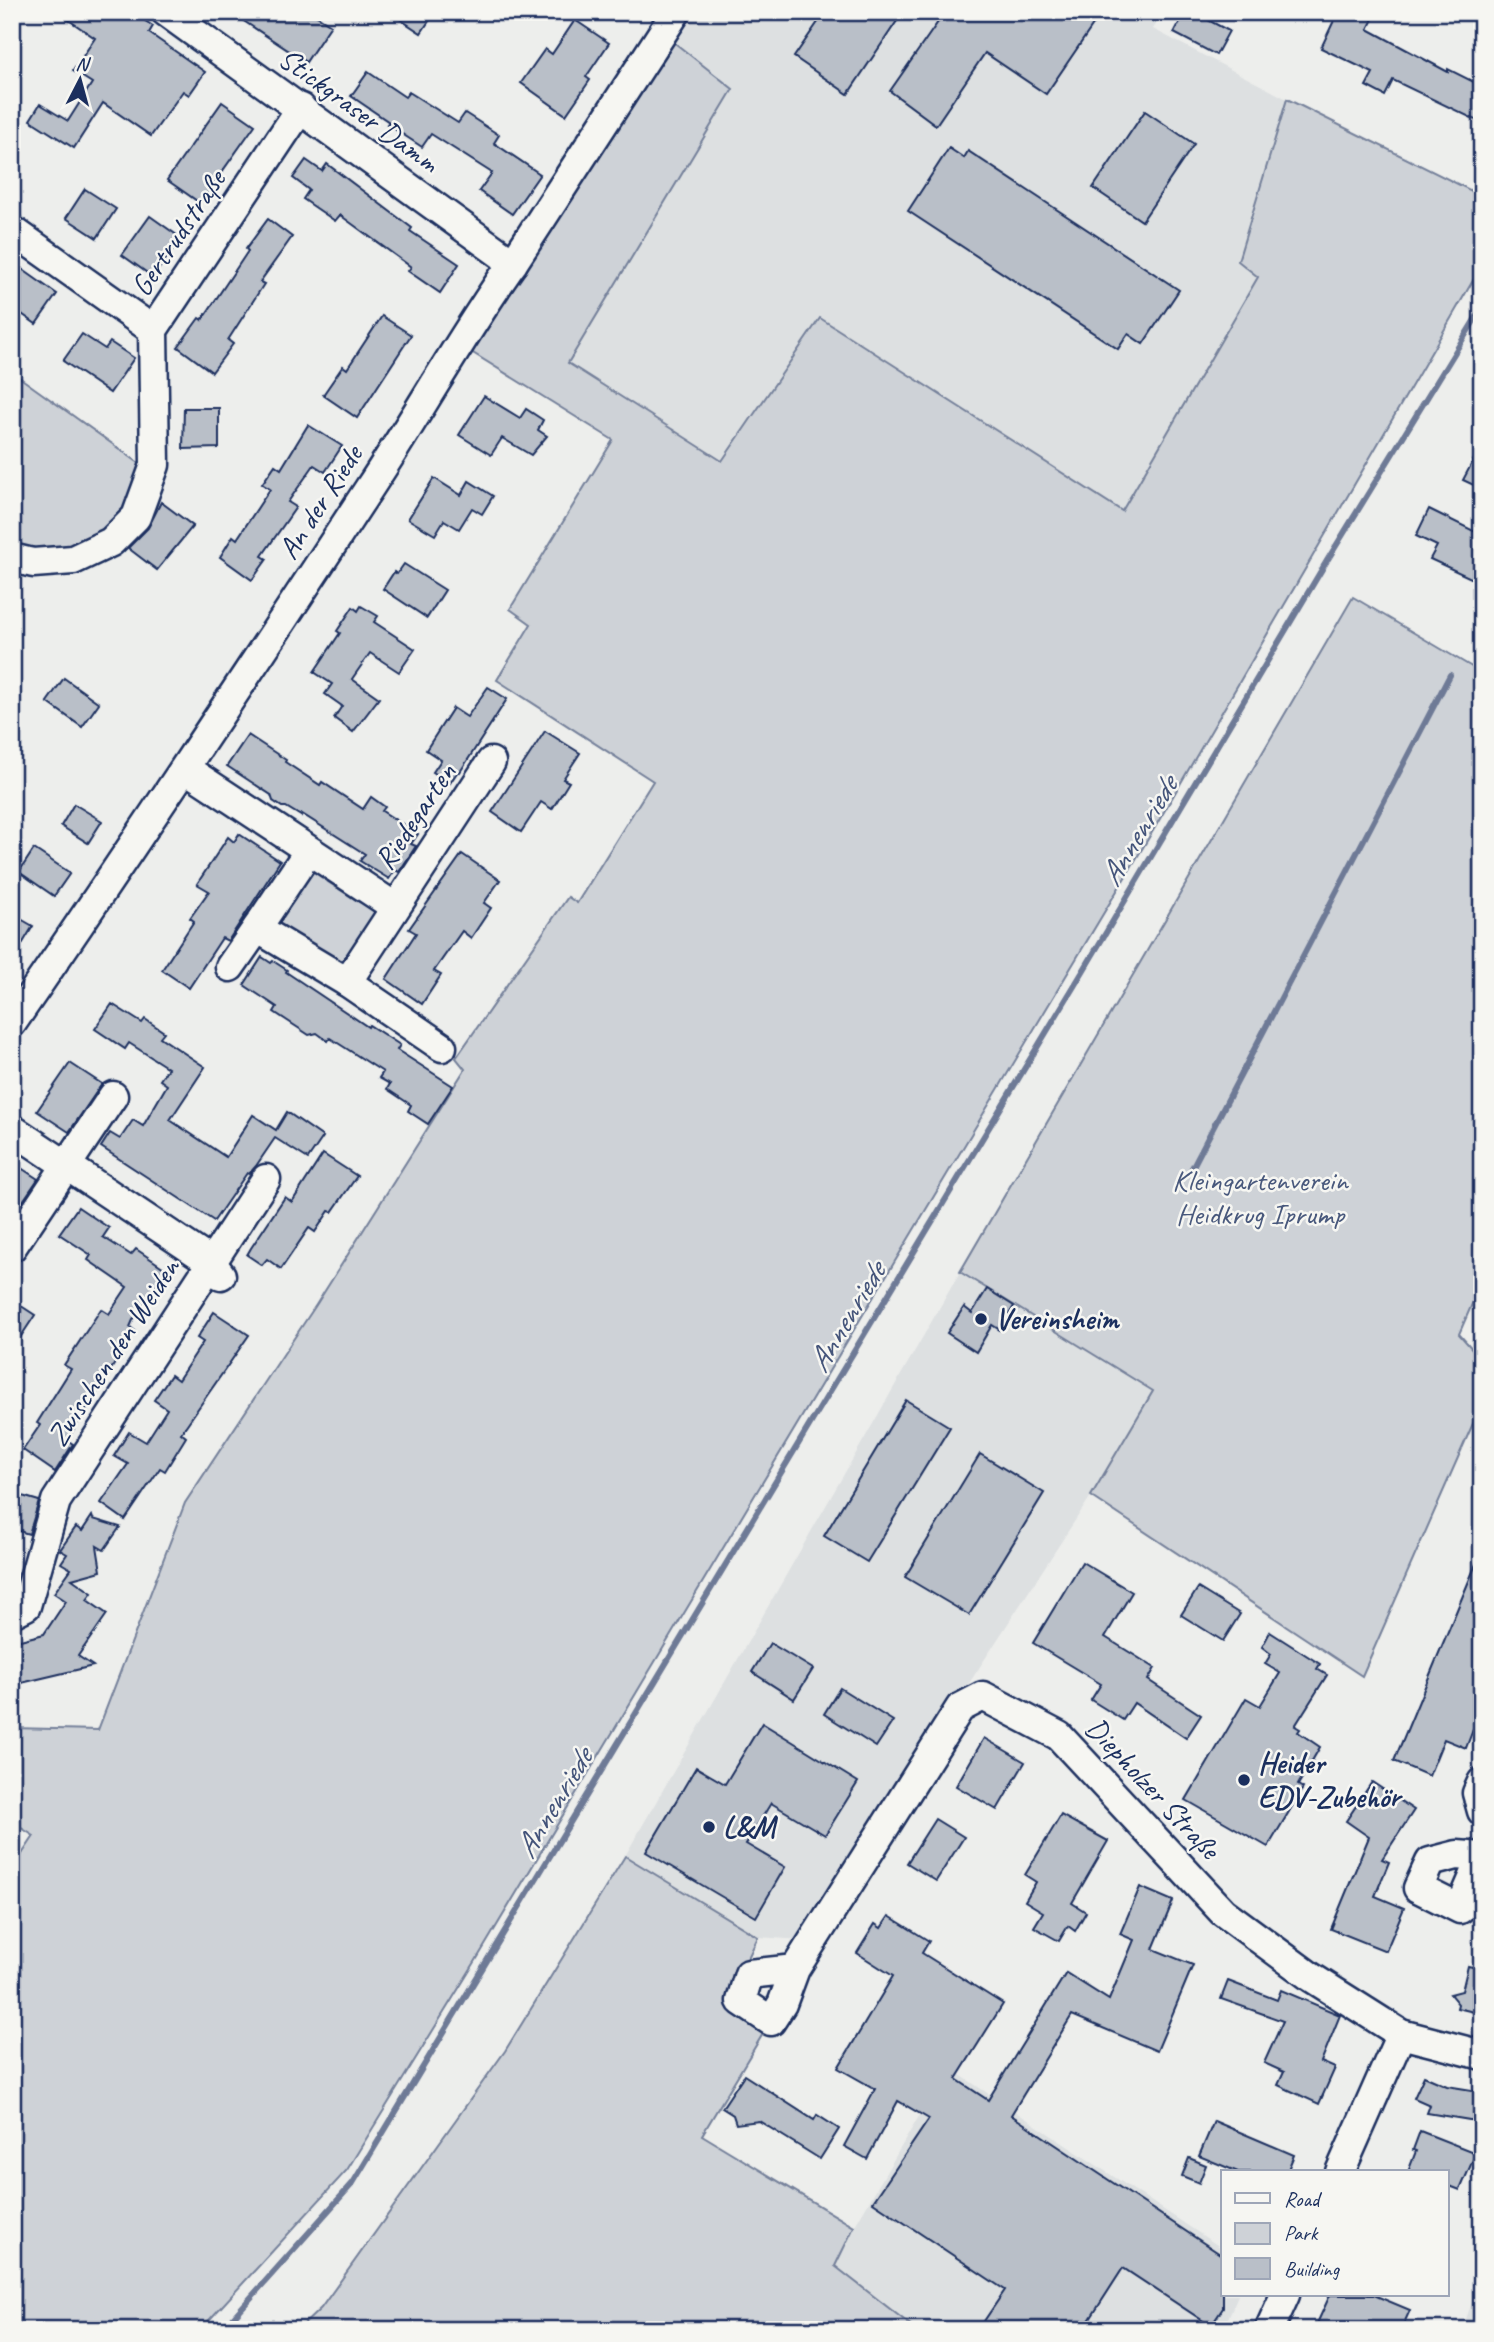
<svg xmlns="http://www.w3.org/2000/svg" width="1494" height="2342" viewBox="0 0 1494 2342" font-family="Caveat,sans-serif">
  <style>
    .built { fill: #dde0e1 }
    .green { fill: #ced2d7; stroke: #74809a; stroke-width: 2 }
    .lines { fill: none; stroke-linecap: round; stroke-linejoin: round }
    .stream { stroke: #6e7a96; stroke-width: 6 }
    .building { fill: #b9bfc8; stroke: #1b2f5e; stroke-width: 2 }
    .minor-casing { stroke: #1b2f5e; stroke-width: 33 }
    .minor { stroke: #f6f6f2; stroke-width: 28 }
    .poi-dot { fill: #1b2f5e; stroke: #f6f6f2; stroke-width: 2.5 }
    .labels { text-anchor: middle; stroke-width: 5; stroke-linejoin: round; paint-order: stroke }
    .street-label { font-size: 30px; fill: #1b2f5e; stroke: #f6f6f2 }
    .park-label { font-size: 30px; fill: #48587c; stroke: #f6f6f2 }
    .poi-label { font-size: 30px; font-weight: bold; fill: #1b2f5e; stroke: #f6f6f2; text-anchor: start }
    .water-label { font-size: 32px; font-style: italic; fill: #44547a; stroke: #f6f6f2 }
  </style>
  <rect width="100%" height="100%" fill="#edeeec"/>
  <filter id="ink" filterUnits="userSpaceOnUse"><feTurbulence type="fractalNoise" baseFrequency=".0143" numOctaves="2"/><feDisplacementMap in="SourceGraphic" scale="14" xChannelSelector="R" yChannelSelector="G"/><feConvolveMatrix kernelMatrix="1 2 1 2 8 2 1 2 1" color-interpolation-filters="sRGB"/></filter>
  <g filter="url(#ink)">
    <g class="built">
      <polygon points="689,12 1164,12 1153,29 1287,99 1238,261 1258,277 1122,512 820,318 722,461 567,363 732,89 671,40"/>
      <polygon points="960,1272 1154,1392 1091,1496 802,1940 758,1937 625,1856"/>
      <polygon points="948,2067 1223,2249 1223,2295 1238,2295 1223,2330 917,2330 835,2266 854,2227"/>
      <polygon points="1482,2275 1482,2330 1462,2330"/>
    </g>
    <g class="green">
      <polygon points="671,40 733,89 568,363 722,461 820,318 1122,511 1258,277 1238,261 1287,99 1482,196 1482,265 1154,829 475,1962 347,2170 200,2330 12,2330 12,1869 34,1836 12,1822 12,1728 98,1730 185,1503 316,1305 465,1069 456,1058 568,897 577,903 653,781 497,680 531,624 510,609 613,440 468,350"/>
      <polygon points="12,372 143,466 129,506 108,532 54,553 12,548"/>
      <polygon points="1353,597 1482,673 1482,1281 1459,1334 1482,1360 1482,1403 1362,1676 1091,1496 1153,1391 960,1272"/>
      <polygon points="322,870 331,876 328,882 359,902 363,897 372,903 375,917 347,959 336,961 293,933 280,931 277,917 306,874"/>
      <polygon points="625,1856 758,1937 727,2002 767,2027 702,2135 854,2227 835,2266 917,2330 298,2330 321,2308 505,2051"/>
    </g>
    <g class="lines">
      <g class="stream">
        <polyline points="1191,1170 1450,675"/>
        <polyline points="222,2330 353,2183 1082,973 1328,559 1482,308"/>
      </g>
    </g>
    <g class="building">
      <polygon points="57,12 131,12 153,26 149,33 205,72 189,95 183,91 151,136 103,103 74,148 30,120 40,104 68,121 92,83 73,71 95,38"/>
      <polygon points="230,12 311,12 331,25 306,62"/>
      <polygon points="389,12 435,12 421,33"/>
      <polygon points="825,12 903,12 848,94 794,57"/>
      <polygon points="945,12 1102,12 1046,94 985,53 936,125 890,91"/>
      <polygon points="1185,12 1193,12 1229,31 1216,55 1174,33"/>
      <polygon points="1338,12 1363,12 1374,17 1368,29 1448,72 1448,69 1482,86 1482,123 1393,80 1385,96 1366,86 1373,73 1321,48"/>
      <polygon points="575,20 609,43 586,77 590,80 566,115 521,83 545,49 552,54"/>
      <polygon points="368,72 405,97 409,92 458,123 465,113 499,135 494,143 540,174 512,214 479,191 492,173 431,134 422,147 387,124 389,122 351,96"/>
      <polygon points="222,102 255,125 200,203 167,180"/>
      <polygon points="1145,111 1194,144 1142,221 1093,188"/>
      <polygon points="949,148 964,158 968,151 1179,290 1143,344 1128,334 1118,349 908,211"/>
      <polygon points="306,160 322,171 327,164 412,228 410,231 459,264 440,293 408,271 411,267 340,215 335,221 303,199 309,190 293,178"/>
      <polygon points="85,189 116,209 97,238 66,218"/>
      <polygon points="150,216 181,238 153,277 122,255"/>
      <polygon points="268,219 292,237 260,282 264,284 228,340 233,344 212,372 178,347 199,318 202,320 248,251 246,249"/>
      <polygon points="19,267 57,294 36,324 12,307 12,277"/>
      <polygon points="382,316 411,335 357,418 323,395 343,366 347,369"/>
      <polygon points="82,334 105,349 110,342 134,358 110,393 63,361"/>
      <polygon points="484,396 520,418 526,409 543,420 538,430 547,436 531,455 502,438 491,455 459,435"/>
      <polygon points="184,408 219,408 219,448 183,449"/>
      <polygon points="308,425 342,446 325,472 314,465 288,502 296,507 262,556 267,559 252,580 220,557 233,536 237,539 270,489 262,484 275,465 281,469"/>
      <polygon points="1482,444 1482,489 1463,480"/>
      <polygon points="434,478 461,495 469,481 493,496 482,514 472,508 459,529 444,520 435,535 408,519"/>
      <polygon points="161,502 193,526 157,570 128,548 148,528"/>
      <polygon points="1429,509 1482,535 1482,562 1473,579 1430,559 1437,546 1416,536"/>
      <polygon points="404,564 445,590 427,618 383,589 394,572 397,574"/>
      <polygon points="361,606 378,616 374,622 415,649 399,672 370,653 352,679 379,698 353,732 334,718 342,706 325,694 332,684 314,672 340,633 337,631 353,607 358,611"/>
      <polygon points="64,678 99,703 82,727 47,702"/>
      <polygon points="488,687 507,699 460,772 458,771 450,783 433,772 441,760 426,750 453,708 467,717"/>
      <polygon points="545,731 580,753 563,779 569,782 552,809 541,802 521,832 492,812"/>
      <polygon points="248,735 286,760 285,762 320,785 322,782 363,809 371,797 385,807 382,811 418,834 411,844 416,846 399,872 395,870 389,879 360,861 365,854 302,814 301,816 286,807 282,807 273,801 271,795 227,766"/>
      <polygon points="74,804 102,821 88,843 61,826"/>
      <polygon points="239,834 280,861 228,941 222,938 189,988 162,970 194,921 190,918 209,891 197,884 228,837 234,842"/>
      <polygon points="34,849 70,873 54,896 19,872"/>
      <polygon points="462,854 500,880 484,903 491,908 471,938 462,931 434,971 441,975 422,1004 386,979 416,933 409,929"/>
      <polygon points="12,914 33,926 12,961"/>
      <polygon points="262,957 271,963 273,961 287,970 286,972 368,1027 369,1025 400,1045 397,1050 453,1086 428,1124 408,1111 411,1105 387,1089 390,1084 379,1078 383,1072 330,1038 328,1041 317,1033 309,1035 274,1012 277,1007 244,985"/>
      <polygon points="112,1004 142,1023 145,1019 164,1032 160,1037 205,1067 170,1120 226,1157 253,1115 276,1130 287,1112 323,1137 308,1159 275,1138 256,1166 249,1174 247,1173 214,1221 101,1147 110,1133 120,1139 133,1120 143,1126 167,1085 160,1080 168,1068 129,1043 125,1049 95,1029"/>
      <polygon points="70,1063 102,1084 69,1132 37,1111"/>
      <polygon points="323,1154 357,1176 332,1212 329,1211 315,1232 309,1228 281,1269 267,1259 262,1265 247,1255 251,1248 285,1197 292,1202"/>
      <polygon points="12,1162 38,1179 12,1217"/>
      <polygon points="78,1207 109,1228 103,1237 131,1255 136,1249 167,1270 133,1320 130,1327 135,1331 67,1440 73,1444 55,1472 23,1450 40,1425 37,1423 71,1369 64,1365 101,1309 109,1314 127,1287 88,1260 91,1255 59,1234"/>
      <polygon points="987,1289 1014,1306 1000,1330 992,1325 976,1352 947,1333 964,1307 972,1313"/>
      <polygon points="12,1300 35,1315 12,1350"/>
      <polygon points="214,1312 249,1335 181,1433 186,1437 165,1471 160,1468 125,1520 101,1503 128,1464 114,1456 129,1432 146,1442 167,1409 154,1400 171,1375 178,1380 203,1342 197,1338"/>
      <polygon points="906,1400 950,1427 867,1562 824,1536"/>
      <polygon points="980,1454 1044,1493 969,1615 905,1577"/>
      <polygon points="12,1493 39,1501 29,1534 12,1529"/>
      <polygon points="92,1516 93,1519 120,1527 104,1550 97,1546 101,1571 72,1579 92,1593 87,1600 107,1614 78,1656 93,1666 17,1684 12,1663 12,1642 44,1634 66,1601 54,1593 71,1569 61,1563 67,1554 60,1550 76,1527 82,1531"/>
      <polygon points="1481,1552 1482,1706 1466,1748 1444,1739 1429,1776 1394,1761"/>
      <polygon points="1082,1562 1132,1592 1105,1637 1155,1668 1148,1680 1201,1715 1186,1738 1134,1703 1123,1720 1091,1700 1101,1684 1033,1643"/>
      <polygon points="1198,1588 1240,1614 1223,1641 1181,1615"/>
      <polygon points="1270,1632 1320,1664 1317,1669 1327,1675 1295,1726 1300,1729 1298,1732 1320,1747 1298,1785 1303,1788 1268,1847 1186,1800 1246,1698 1260,1706 1280,1673 1265,1664 1271,1654 1262,1647"/>
      <polygon points="770,1643 813,1669 794,1699 752,1672"/>
      <polygon points="840,1688 893,1721 876,1747 824,1714"/>
      <polygon points="762,1723 858,1782 825,1835 771,1803 746,1844 785,1867 756,1917 646,1852 696,1767 725,1784"/>
      <polygon points="984,1738 1025,1762 997,1810 956,1786"/>
      <polygon points="1372,1782 1414,1810 1382,1859 1389,1862 1375,1896 1404,1908 1386,1951 1331,1929 1369,1837 1346,1821"/>
      <polygon points="1061,1815 1108,1841 1072,1903 1086,1912 1075,1931 1068,1926 1059,1941 1034,1927 1043,1912 1025,1901 1036,1882 1025,1875"/>
      <polygon points="935,1819 964,1837 936,1881 907,1863"/>
      <polygon points="1140,1887 1173,1901 1153,1949 1193,1965 1157,2051 1072,2015 1011,2115 1223,2256 1223,2308 1211,2326 1123,2268 1083,2330 978,2330 1005,2290 873,2202 929,2119 898,2101 867,2159 844,2146 875,2089 838,2068 893,1976 857,1953 875,1924 881,1928 889,1916 929,1941 922,1953 1003,2004 956,2079 988,2100 1066,1973 1109,2000 1134,1940 1120,1934"/>
      <polygon points="1468,1966 1482,1969 1482,2009 1475,2007 1474,2012 1457,2008 1458,2004 1450,1994 1462,1991"/>
      <polygon points="1228,1981 1277,2000 1281,1990 1340,2015 1321,2062 1335,2068 1319,2104 1278,2085 1284,2072 1264,2063 1283,2021 1221,1999"/>
      <polygon points="744,2075 814,2120 817,2115 839,2129 820,2159 759,2121 736,2124 733,2115 722,2108"/>
      <polygon points="1424,2076 1447,2086 1478,2091 1477,2094 1482,2095 1482,2122 1427,2113 1430,2105 1414,2098"/>
      <polygon points="1214,2121 1294,2155 1287,2172 1238,2172 1199,2156"/>
      <polygon points="1420,2131 1476,2153 1460,2190 1447,2185 1447,2172 1408,2172 1416,2151 1413,2150"/>
      <polygon points="1189,2158 1206,2165 1199,2183 1182,2176"/>
      <polygon points="1330,2295 1374,2295 1410,2310 1401,2330 1314,2330"/>
    </g>
    <g class="lines">
      <g class="minor-casing">
        <g id="minor">
          <polyline points="166,12 513,263"/>
          <polyline points="12,230 153,330"/>
          <polyline points="12,558 33,563 73,560 111,542 136,517 155,465 153,330 301,108"/>
          <polyline points="186,769 395,907"/>
          <polyline points="308,852 257,928 347,982 442,1047"/>
          <polyline points="230,967 257,928"/>
          <polyline points="347,982 491,762"/>
          <path d="M12,1023C133,847 251,669 368,490C418,415 461,336 513,263L676,12"/>
          <polyline points="12,1129 211,1262 221,1275"/>
          <polyline points="12,1247 113,1096"/>
          <polyline points="12,1613 26,1606 56,1501 266,1179"/>
          <polyline points="1482,1782 1477,1793 1482,1811"/>
          <polyline points="1482,1857 1457,1855 1430,1862 1418,1888 1460,1909 1482,1858"/>
          <polyline points="795,1969 749,1974 741,2001 771,2021 782,2004 795,1969 960,1708 983,1696 1059,1736 1223,1912 1311,1977 1401,2034 1482,2055"/>
          <polyline points="1340,2172 1401,2034"/>
          <polyline points="1269,2330 1285,2295"/>
        </g>
      </g>
      <use href="#minor" class="minor"/>
    </g>
  </g>
  <g class="poi-dot">
    <circle cx="981" cy="1319" r="7"/>
    <circle cx="1244" cy="1780" r="7"/>
    <circle cx="709" cy="1827" r="7"/>
  </g>
  <g class="labels">
    <g class="street-label">
      <text transform="translate(359 110) rotate(36)" y="10">Stickgraser Damm</text>
      <text transform="translate(178 233) rotate(-56)" y="10">Gertrudstraße</text>
      <text transform="translate(320 502) rotate(-57)" y="10">An der Riede</text>
      <text transform="translate(415 816) rotate(-56)" y="10">Riedegarten</text>
      <text transform="translate(113 1352) rotate(-57)" y="10">Zwischen den Weiden</text>
      <text transform="translate(1153 1788) rotate(47)" y="10">Diepholzer Straße</text>
    </g>
    <g class="park-label">
      <text x="1260" y="1190">Kleingartenverein<tspan x="1260" dy="34">Heidkrug Iprump</tspan></text>
    </g>
    <g class="poi-label">
      <text x="995" y="1329">Vereinsheim</text>
      <text x="1258" y="1773">Heider<tspan x="1258" dy="34">EDV-Zubehör</tspan></text>
      <text x="723" y="1837">L&amp;M</text>
    </g>
    <g class="water-label">
      <text transform="translate(1138 831) rotate(-59)" y="11">Annenriede</text>
      <text transform="translate(846 1317) rotate(-59)" y="11">Annenriede</text>
      <text transform="translate(553 1803) rotate(-59)" y="11">Annenriede</text>
    </g>
  </g>
  <rect width="1494" height="2342" fill="none" stroke="#f6f6f2" stroke-width="42"/>
  <rect x="21" y="21" width="1452" height="2300" fill="none" stroke="#1b2f5e" stroke-width="2.5" filter="url(#ink)"/>
  <rect x="1221" y="2170" width="228" height="126" fill="#f6f6f2" stroke="#9ea6b7" stroke-width="2"/>
  <rect x="1235" y="2193" width="35" height="10" fill="#f6f6f2" stroke="#9ea6b7" stroke-width="2"/>
  <text x="1284" y="2206" font-size="21" fill="#1b2f5e">Road</text>
  <rect x="1235" y="2223" width="35" height="21" fill="#ced2d7" stroke="#9ea6b7" stroke-width="2"/>
  <text x="1284" y="2240" font-size="21" fill="#1b2f5e">Park</text>
  <rect x="1235" y="2258" width="35" height="21" fill="#b9bfc8" stroke="#9ea6b7" stroke-width="2"/>
  <text x="1284" y="2276" font-size="21" fill="#1b2f5e">Building</text>
  <g transform="translate(80 80) rotate(6)" stroke="#f6f6f2" stroke-width="5" paint-order="stroke">
  <path d="M0-5L12 26L0 18L-12 26Z" fill="#1b2f5e"/>
  <text y="-10" font-size="19" font-weight="bold" text-anchor="middle" fill="#1b2f5e">N</text>
  </g>
</svg>
